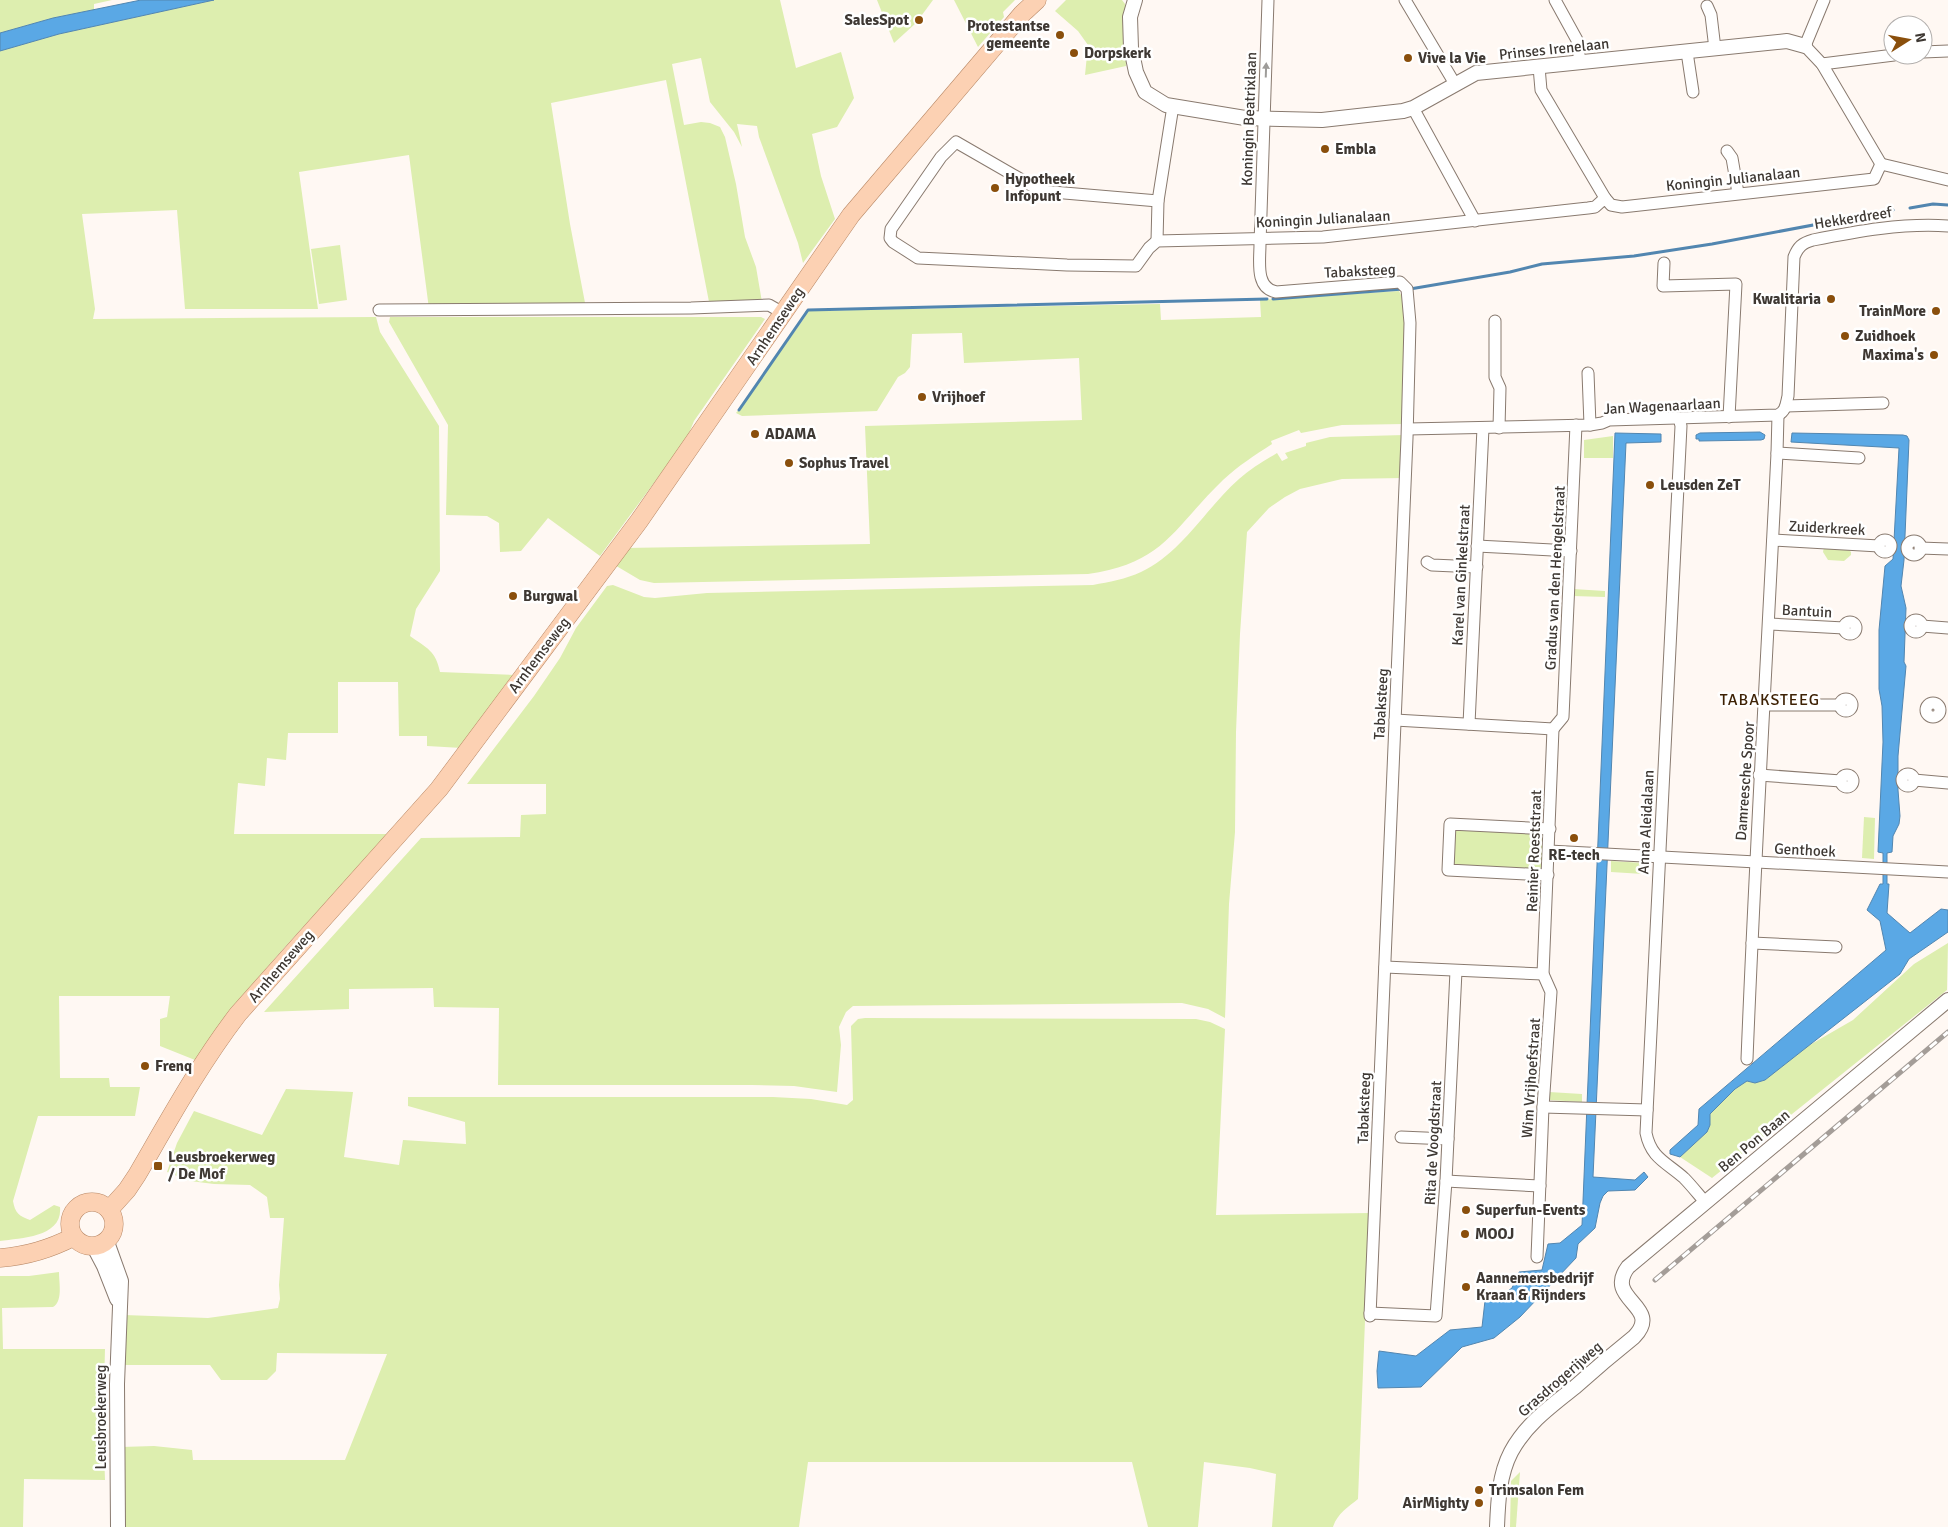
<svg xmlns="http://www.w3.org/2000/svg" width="1948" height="1527" viewBox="0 0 1948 1527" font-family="Signika,sans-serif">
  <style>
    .green { fill: #ddeeaf }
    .water { fill: #5aa8e5; stroke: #5286b0 }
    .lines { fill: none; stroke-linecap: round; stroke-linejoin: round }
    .stream { stroke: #5286b0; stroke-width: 3 }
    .minor-casing { stroke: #897a6f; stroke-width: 13 }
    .tertiary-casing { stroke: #897a6f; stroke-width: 16 }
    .primary-casing { stroke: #b88866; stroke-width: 19 }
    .minor { stroke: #fff; stroke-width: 11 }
    .tertiary { stroke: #fff; stroke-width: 14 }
    .primary { stroke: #fcd1b3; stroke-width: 18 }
    .rail-casing { stroke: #a49d98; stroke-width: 5 }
    .rail { stroke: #fff; stroke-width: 3; stroke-dasharray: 9; stroke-linecap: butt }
    .oneway { fill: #9e9c99 }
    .poi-dot { fill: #8a4f0c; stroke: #fff; stroke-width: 2 }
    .labels { text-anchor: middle; stroke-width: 5; stroke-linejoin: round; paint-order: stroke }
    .poi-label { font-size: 15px; font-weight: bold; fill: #3e3833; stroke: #fff; text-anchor: start }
    .street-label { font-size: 15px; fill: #3e3833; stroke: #fff }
    .neighbourhood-label { font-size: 16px; letter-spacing: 1px; fill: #3e2205; stroke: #fff }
  </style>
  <rect width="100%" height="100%" fill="#fff8f3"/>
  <g class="green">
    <polygon points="0,0 112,0 94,4 94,10 53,18 0,33"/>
    <path d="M214,0H780L796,68L841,52L854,98L837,127L812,134L821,176L835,219L803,263L798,243L759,137L757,126L737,124L742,147L734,132L710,102L701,58L672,64L684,125L701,122L710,123L720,127L725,137L736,184L745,237L756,267L763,308L710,307L666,80L551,103L570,224L586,308L429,309L409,155L299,172L318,309H185L177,210L82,214L95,309L93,319L376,317L380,332L439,426L440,571L416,609L410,636C427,648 436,651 440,672L517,675L462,748L427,746V736H399L398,682H338V733H288L286,760L267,758L265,786L238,783L234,834H390C323,907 251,977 195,1060L160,1046V1019L167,1017L170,996H59L60,1078H109L110,1087H140L135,1116H38L13,1201C15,1213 19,1216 30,1220L54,1205L60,1207C63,1237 22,1238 0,1241V51L59,34Z"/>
    <polygon points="877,0 933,0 916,23 894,43"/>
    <polygon points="954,0 1015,0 1003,12 1004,17 978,47"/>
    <polygon points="1066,0 1122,0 1125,4 1126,66 1085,75 1088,45 1078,31 1055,11"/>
    <polygon points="340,245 347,300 319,304 311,249"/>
    <path d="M1399,291L1404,301L1407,316L1405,424L1342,425L1301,433L1299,430L1271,441L1272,444C1255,455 1238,466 1223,480C1173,528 1165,563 1088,574L654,583L640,580L613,564L624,548L870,544L865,426L1082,420L1079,358L964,363L962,333L912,334L910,367L905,373L898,377L877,411L742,416L736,413L805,317V311L1160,304L1161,320L1261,317L1260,300Z"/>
    <polygon points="390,317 761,317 765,319 694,421 687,438 600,556 548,518 521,551 500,552 499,523 487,516 446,515 448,425 389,322"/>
    <path d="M1404,435L1403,478L1342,479L1300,489L1285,497L1269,508L1247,532L1240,634L1236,732L1235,832L1229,904L1225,1018L1208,1009L1182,1003L853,1006L846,1012L839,1027L841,1045L837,1092L794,1086L752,1085H498L499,1008L434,1007L433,988L349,989V1009L264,1012L421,838L520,837L521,815L546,814V784H467L534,696L560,658L576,628L607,586L613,585L644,597L655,598L707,593L1093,585C1109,582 1126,579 1141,572C1183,552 1205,509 1239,479C1250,469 1264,461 1277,453L1282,461L1288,458L1285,453L1306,446V443L1330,437Z"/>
    <polygon points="1613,436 1613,458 1584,458 1584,440"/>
    <polygon points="1824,547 1848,549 1851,552 1851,555 1844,561 1828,560 1823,552"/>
    <polygon points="1573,589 1605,591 1605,597 1573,596"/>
    <polygon points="1864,817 1875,818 1874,859 1862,858"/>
    <polygon points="1444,827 1546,831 1544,874 1443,869"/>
    <polygon points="1611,861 1644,863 1643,874 1611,872"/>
    <polygon points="1948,943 1947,990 1712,1178 1680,1157 1707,1132 1710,1125 1710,1114 1735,1089 1747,1081 1755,1083 1765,1080 1808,1046 1853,1020 1914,964"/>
    <path d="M865,1018L1196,1019L1210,1022L1225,1029L1216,1215L1372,1213L1368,1244L1358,1499C1348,1507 1337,1514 1333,1527H1272L1276,1474L1250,1468L1204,1462L1198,1527H1148L1132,1462H808L799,1527H124L121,1447L154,1446L192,1450L193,1460H345L387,1354L277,1353L276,1371L267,1380H221L210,1365H122L124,1315L208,1318L278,1308L280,1299L279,1285L284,1218H270L267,1197L250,1185L214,1184L190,1181L167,1172L177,1143L194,1111L262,1135L286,1089L353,1092L344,1157L399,1165L403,1140L466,1144L465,1122L408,1106V1097H773L811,1099L847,1105L853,1100L851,1026L858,1019Z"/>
    <polygon points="1549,1092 1582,1094 1582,1102 1549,1100"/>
    <path d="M59,1272C59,1283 63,1301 53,1307L2,1308L3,1349H105L103,1425L105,1480L24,1479L23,1527H0V1276H29Z"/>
    <polygon points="1520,1472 1516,1527 1510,1527 1511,1481"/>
  </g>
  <g class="water">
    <polygon points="141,0 214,0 59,34 0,51 0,33 53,18"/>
    <polygon points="1760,432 1765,435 1764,439 1761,440 1699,441 1699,439 1696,439 1696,435 1700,433"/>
    <polygon points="1615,433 1661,434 1661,442 1626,443 1593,1177 1635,1180 1644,1172 1648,1177 1635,1190 1608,1191 1603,1196 1600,1203 1595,1228 1578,1244 1576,1258 1520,1317 1494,1338 1462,1347 1421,1387 1378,1388 1377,1371 1379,1351 1416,1356 1450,1330 1482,1327 1486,1292 1505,1293 1512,1288 1519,1272 1542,1270 1548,1244 1560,1243 1582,1225"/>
    <polygon points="1792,433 1903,435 1907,436 1909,440 1904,560 1901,586 1906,608 1904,662 1906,666 1898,756 1898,790 1900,816 1899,824 1893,836 1892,852 1887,853 1887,884 1889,884 1887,913 1910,933 1941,909 1948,910 1948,932 1909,959 1900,974 1765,1080 1755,1083 1747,1081 1735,1089 1710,1114 1710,1125 1707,1132 1680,1157 1670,1154 1670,1150 1698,1125 1699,1109 1886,950 1880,921 1867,910 1880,884 1883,884 1883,853 1878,852 1883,742 1882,706 1879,689 1879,630 1885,566 1893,559 1899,448 1791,442"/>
  </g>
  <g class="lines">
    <g class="stream">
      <polyline points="1910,208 1933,204 1948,205"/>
      <polyline points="1410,289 1510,272 1542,264 1634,256 1712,244 1893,210"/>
      <polyline points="1273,299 1403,289"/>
      <polyline points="739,410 808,310 1267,299"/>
    </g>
    <g class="minor-casing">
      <g id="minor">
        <path d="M1268,0L1260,244C1260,261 1255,288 1276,292L1400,282L1407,289L1410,323L1407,438L1370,1316"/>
        <polyline points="1405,0 1455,84"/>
        <polyline points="1555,0 1577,40 1580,62"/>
        <polyline points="1824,0 1805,46 1822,64 1881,164"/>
        <polyline points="1707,6 1711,15 1715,49"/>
        <polyline points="1687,52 1693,92"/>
        <polyline points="1923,52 1948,51"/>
        <polyline points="1822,64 1894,55"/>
        <polyline points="1539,67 1541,90 1605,198"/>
        <polyline points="1413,108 1475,221"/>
        <polyline points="1727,151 1732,158 1738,193"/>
        <polyline points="1881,164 1948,180"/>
        <polyline points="1158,201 1041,191 956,142 941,157 891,229 890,238 893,242 918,258 1067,265 1136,266 1149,248 1157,241 1323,237 1588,208 1595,207 1605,198 1611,205 1622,207 1874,179 1881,164"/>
        <polyline points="1157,241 1158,201 1173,106"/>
        <polyline points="1664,263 1663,286 1736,284 1729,417"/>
        <polyline points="379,310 691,308 769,305 783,313"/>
        <polyline points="1495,321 1495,377 1500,388 1499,428"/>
        <polyline points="1588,373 1590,425"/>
        <polyline points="1786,406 1883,403"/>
        <path d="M1679,418L1681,426L1646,1133C1651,1158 1666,1162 1684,1178C1691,1185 1698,1194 1705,1202"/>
        <path d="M1408,429L1590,425L1602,423L1609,420L1778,415C1786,411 1786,404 1788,396L1794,257C1798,247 1802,243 1813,240C1858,231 1902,223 1948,226"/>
        <polyline points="1777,453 1859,458"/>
        <circle cx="1885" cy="546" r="6"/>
        <polyline points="1773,540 1879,546"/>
        <circle cx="1914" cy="548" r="7"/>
        <polyline points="1477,546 1571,551"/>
        <polyline points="1920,548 1948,549"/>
        <polyline points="1427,562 1432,565 1477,567"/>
        <circle cx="1916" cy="626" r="6"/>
        <circle cx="1850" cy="628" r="6"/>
        <polyline points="1769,624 1844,628"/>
        <polyline points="1922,626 1948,628"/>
        <circle cx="1846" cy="705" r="6"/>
        <circle cx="1933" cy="710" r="7"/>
        <polyline points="1765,705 1840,705"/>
        <polyline points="1395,720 1553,729"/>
        <polyline points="1469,724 1483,428"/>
        <polyline points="1553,729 1563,717 1576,425"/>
        <circle cx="1908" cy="780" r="6"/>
        <circle cx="1847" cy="781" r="6"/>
        <polyline points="1759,775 1841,781"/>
        <polyline points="1914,780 1948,783"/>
        <polyline points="1549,851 1948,872"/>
        <polyline points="1548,875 1448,870 1450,824 1550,829"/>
        <polyline points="1752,943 1836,947"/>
        <polyline points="1385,967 1543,974"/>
        <path d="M1747,1059C1755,857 1767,655 1777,453L1778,415"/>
        <polyline points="1543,1107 1647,1110"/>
        <polyline points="1401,1137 1448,1139"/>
        <polyline points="1446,1181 1540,1186"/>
        <polyline points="1537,1257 1543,1107 1551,992 1543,974 1553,729"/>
        <polyline points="1370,1313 1436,1316 1446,1181 1456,971"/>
      </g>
    </g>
    <g class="tertiary-casing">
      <g id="tertiary">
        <polyline points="1135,0 1130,17 1131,48 1136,72 1145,92 1166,105 1245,118 1281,119 1322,120 1403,111 1413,108 1476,73 1787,41 1805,46"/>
        <polyline points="107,1242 121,1281 117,1384 118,1527"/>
        <polyline points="94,1247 104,1266 117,1299"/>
        <path d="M1497,1527C1498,1502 1499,1475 1511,1452C1526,1424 1551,1406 1575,1387C1594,1370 1614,1353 1634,1337C1664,1306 1603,1300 1628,1267L1948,1000"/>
      </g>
    </g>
    <g class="primary-casing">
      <g id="primary">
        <circle cx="92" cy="1224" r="22"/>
        <path d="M109,1210L127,1190L137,1175C169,1120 199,1065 238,1014L439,789L639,521L851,215L1022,14L1037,0"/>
        <path d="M0,1258C26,1256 50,1249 73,1237"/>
      </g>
    </g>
    <use href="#minor" class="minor"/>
    <use href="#tertiary" class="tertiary"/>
    <use href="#primary" class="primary"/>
    <g class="rail-casing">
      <polyline id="rail" points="1655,1280 1948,1032"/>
    </g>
    <use href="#rail" class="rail"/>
  </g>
  <defs><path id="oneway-solid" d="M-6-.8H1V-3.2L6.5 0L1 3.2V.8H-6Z" transform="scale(1.25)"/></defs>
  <use class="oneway" href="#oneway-solid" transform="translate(1266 70) rotate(-88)"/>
  <g class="poi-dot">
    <circle cx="919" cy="20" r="5"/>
    <circle cx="1060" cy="35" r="5"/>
    <circle cx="1074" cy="53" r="5"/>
    <circle cx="1408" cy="58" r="5"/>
    <circle cx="1325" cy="149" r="5"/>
    <circle cx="995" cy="188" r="5"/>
    <circle cx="1831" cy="299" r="5"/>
    <circle cx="1936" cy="311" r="5"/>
    <circle cx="1845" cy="336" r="5"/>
    <circle cx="1934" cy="355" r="5"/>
    <circle cx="922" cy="397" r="5"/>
    <circle cx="755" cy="434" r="5"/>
    <circle cx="789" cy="463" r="5"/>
    <circle cx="1650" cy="485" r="5"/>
    <circle cx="513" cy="596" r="5"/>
    <circle cx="1574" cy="838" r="5"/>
    <circle cx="145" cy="1066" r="5"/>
    <rect x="153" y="1161" width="10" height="10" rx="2.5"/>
    <circle cx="1466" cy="1210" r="5"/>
    <circle cx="1465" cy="1234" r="5"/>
    <circle cx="1466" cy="1287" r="5"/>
    <circle cx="1479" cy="1490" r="5"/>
    <circle cx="1479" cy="1503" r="5"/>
  </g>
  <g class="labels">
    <g class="poi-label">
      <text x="909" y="25" text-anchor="end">SalesSpot</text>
      <text x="1050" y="31" text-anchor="end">Protestantse<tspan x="1050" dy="17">gemeente</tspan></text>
      <text x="1084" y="58">Dorpskerk</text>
      <text x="1418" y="63">Vive la Vie</text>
      <text x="1335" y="154">Embla</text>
      <text x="1005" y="184">Hypotheek<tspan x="1005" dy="17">Infopunt</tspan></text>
      <text x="1821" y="304" text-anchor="end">Kwalitaria</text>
      <text x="1926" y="316" text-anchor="end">TrainMore</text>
      <text x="1855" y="341">Zuidhoek</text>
      <text x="1924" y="360" text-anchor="end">Maxima's</text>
      <text x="932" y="402">Vrijhoef</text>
      <text x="765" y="439">ADAMA</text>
      <text x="799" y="468">Sophus Travel</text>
      <text x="1660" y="490">Leusden ZeT</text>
      <text x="523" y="601">Burgwal</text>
      <text x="1574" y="860" text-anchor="middle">RE-tech</text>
      <text x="155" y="1071">Frenq</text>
      <text x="168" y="1162">Leusbroekerweg<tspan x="168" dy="17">/ De Mof</tspan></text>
      <text x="1476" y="1215">Superfun-Events</text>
      <text x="1475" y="1239">MOOJ</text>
      <text x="1476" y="1283">Aannemersbedrijf<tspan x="1476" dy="17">Kraan &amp; Rijnders</tspan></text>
      <text x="1489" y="1495">Trimsalon Fem</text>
      <text x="1469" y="1508" text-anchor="end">AirMighty</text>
    </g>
    <g class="street-label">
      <text transform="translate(1554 49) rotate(-6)" y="5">Prinses Irenelaan</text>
      <text transform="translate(1249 119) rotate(-88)" y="5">Koningin Beatrixlaan</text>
      <text transform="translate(1733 179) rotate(-6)" y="5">Koningin Julianalaan</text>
      <text transform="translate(1853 218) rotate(-9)" y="5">Hekkerdreef</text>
      <text transform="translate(1323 219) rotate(-3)" y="5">Koningin Julianalaan</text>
      <text transform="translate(1360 271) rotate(-3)" y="5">Tabaksteeg</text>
      <text transform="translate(775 326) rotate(-56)" y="5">Arnhemseweg</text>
      <text transform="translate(1662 406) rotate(-3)" y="5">Jan Wagenaarlaan</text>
      <text transform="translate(1827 528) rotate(3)" y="5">Zuiderkreek</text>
      <text transform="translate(1461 575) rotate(-87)" y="5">Karel van Ginkelstraat</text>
      <text transform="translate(1555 578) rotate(-87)" y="5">Gradus van den Hengelstraat</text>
      <text transform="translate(1807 611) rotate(3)" y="5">Bantuin</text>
      <text transform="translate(539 655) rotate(-53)" y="5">Arnhemseweg</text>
      <text transform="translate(1381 704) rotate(-87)" y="5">Tabaksteeg</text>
      <text transform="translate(1745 781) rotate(-86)" y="5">Damreesche Spoor</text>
      <text transform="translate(1646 822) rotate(-87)" y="5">Anna Aleidalaan</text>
      <text transform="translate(1805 850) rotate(3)" y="5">Genthoek</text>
      <text transform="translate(1534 851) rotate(-88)" y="5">Reinier Roeststraat</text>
      <text transform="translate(281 966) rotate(-49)" y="5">Arnhemseweg</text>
      <text transform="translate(1531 1078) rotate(-86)" y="5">Wim Vrijhoefstraat</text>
      <text transform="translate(1364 1108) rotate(-88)" y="5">Tabaksteeg</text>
      <text transform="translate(1754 1141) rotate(-40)" y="5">Ben Pon Baan</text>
      <text transform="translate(1433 1143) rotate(-87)" y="5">Rita de Voogdstraat</text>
      <text transform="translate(1560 1379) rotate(-41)" y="5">Grasdrogerijweg</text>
      <text transform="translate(101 1417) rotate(-90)" y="5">Leusbroekerweg</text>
    </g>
    <g class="neighbourhood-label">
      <text x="1770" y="705">TABAKSTEEG</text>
    </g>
  </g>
  <g transform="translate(1908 40) rotate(79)"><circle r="24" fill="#ffffff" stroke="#b2afad"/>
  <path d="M0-4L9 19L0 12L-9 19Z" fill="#8a4f0c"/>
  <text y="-8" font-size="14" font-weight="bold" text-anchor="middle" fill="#3e3833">N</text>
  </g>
</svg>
